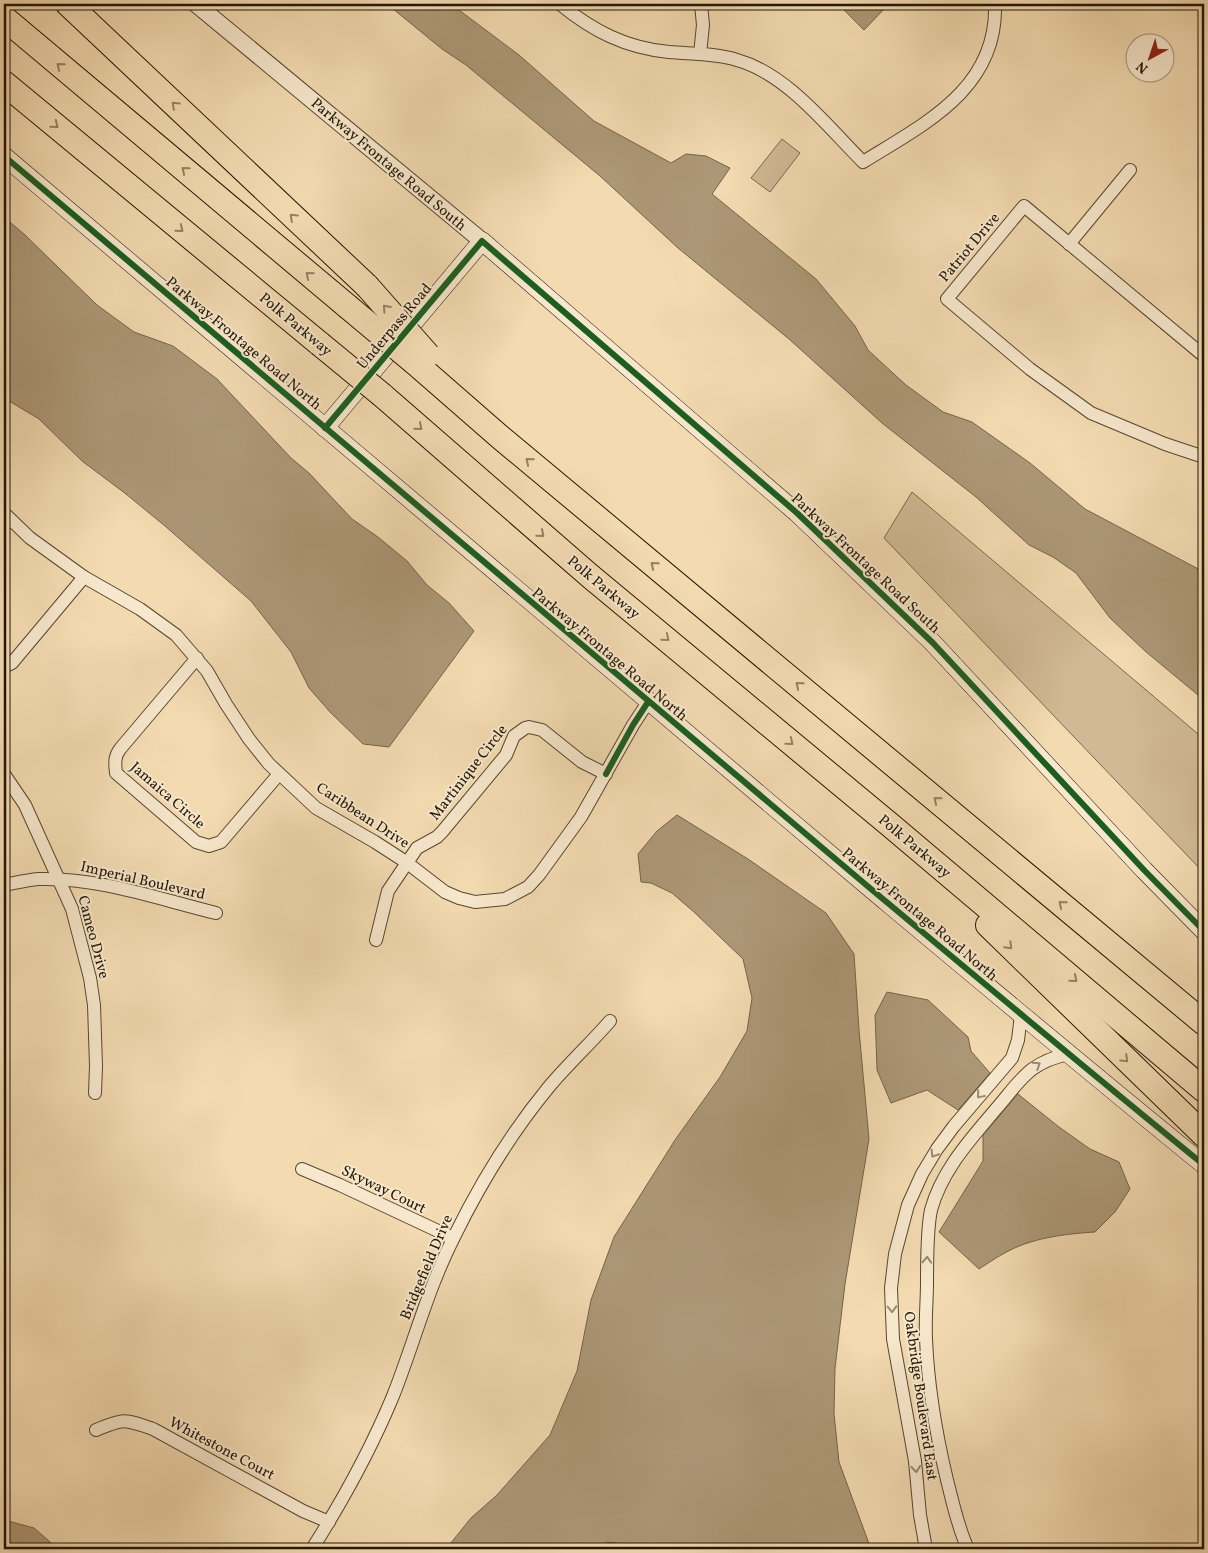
<svg xmlns="http://www.w3.org/2000/svg" width="1208" height="1553" viewBox="0 0 1208 1553" font-family="Vollkorn,serif">
  <style>
    .green { fill: #d0b994; stroke: #7a684c }
    .water { fill: #ac9776; stroke: #756348 }
    .lines { fill: none; stroke-linecap: round; stroke-linejoin: round }
    .minor-casing { stroke: #57472f; stroke-width: 14 }
    .tertiary-casing { stroke: #57472f; stroke-width: 18 }
    .secondary-casing { stroke: #231604; stroke-width: 19 }
    .motorway-casing { stroke: #231604; stroke-width: 26 }
    .minor { stroke: #f7e7cc; stroke-width: 12 }
    .tertiary { stroke: #f7e7cc; stroke-width: 16 }
    .secondary { stroke: #f7e7cc; stroke-width: 18 }
    .motorway { stroke: #f3dab1; stroke-width: 24 }
    .motorway-bridge-casing { stroke: #231604; stroke-width: 26; stroke-linecap: butt }
    .motorway-bridge { stroke: #f3dab1; stroke-width: 24 }
    .cycleway-casing { stroke: #f7e7cc; stroke-width: 9 }
    .cycleway { stroke: #1b5e20; stroke-width: 6 }
    .oneway { stroke: #958263 }
    .oneway2 { stroke: #988972 }
    .labels { text-anchor: middle; stroke-width: 4; stroke-linejoin: round; paint-order: stroke }
    .street-label { font-size: 15px; fill: #231604; stroke: #f7e7cc }
  </style>
  <rect width="100%" height="100%" fill="#f3dab1"/>
  <filter id="stains"><feTurbulence type="fractalNoise" baseFrequency=".004" numOctaves="4"/><feColorMatrix values="0 0 0 0 .2 0 0 0 0 .09 0 0 0 0 .02 0 0 0 .5 -.17"/></filter>
  <radialGradient id="worn" r=".72"><stop offset=".6" stop-color="#630" stop-opacity="0"/><stop offset="1" stop-color="#630" stop-opacity=".3"/></radialGradient>
  <g class="green">
    <polygon points="782,139 800,153 770,192 751,178"/>
    <polygon points="912,492 1204,739 1204,873 884,538"/>
  </g>
  <g class="water">
    <polygon points="387,4 451,4 519,55 594,121 671,163 686,154 706,156 730,168 712,194 816,279 855,326 868,350 906,385 943,412 972,422 1030,463 1085,509 1204,572 1204,700 1145,651 1110,618 1076,573 1053,557 1029,545 976,497 882,423 789,339 678,248 600,176 466,65 442,49"/>
    <polygon points="838,4 889,4 864,30"/>
    <polygon points="4,217 25,235 97,305 134,332 173,346 217,379 291,458 309,473 352,519 378,537 407,561 427,585 449,603 474,631 389,747 363,744 330,712 309,688 291,652 251,601 165,526 126,494 82,461 39,419 4,398"/>
    <polygon points="677,815 748,859 826,913 854,954 859,1030 869,1139 845,1284 835,1368 834,1414 839,1462 871,1549 670,1549 606,1542 600,1549 446,1549 471,1518 497,1495 550,1435 577,1371 591,1300 614,1237 675,1140 720,1077 747,1031 752,998 743,959 694,912 672,893 651,883 641,882 638,854 657,831"/>
    <polygon points="887,992 928,1000 968,1037 971,1051 990,1073 958,1110 927,1090 891,1103 877,1070 876,1040 875,1015"/>
    <path d="M1018,1094L1059,1127L1090,1149L1119,1162L1130,1189L1115,1212L1095,1232C1064,1234 1030,1238 1003,1254C995,1258 987,1264 979,1269L939,1232L983,1161V1135Z"/>
    <polygon points="4,1520 34,1528 58,1549 4,1549"/>
  </g>
  <g class="lines">
    <g class="minor-casing">
      <g id="minor">
        <path d="M560,4C593,31 626,48 669,52C691,54 715,53 737,60C787,74 827,126 863,162C924,124 998,89 995,4"/>
        <polyline points="700,54 703,25 701,4"/>
        <polyline points="1069,244 1130,170"/>
        <polyline points="1204,356 1024,206 947,299 1030,369 1091,413 1165,444 1204,457"/>
        <polyline points="4,513 30,538 84,577 140,609 176,635 207,671 226,704 249,739 269,764 316,808 375,842 406,862 445,892 459,898 475,902 505,899 528,887 539,875 581,817 633,725 648,702"/>
        <path d="M197,658L120,749C114,757 115,764 116,773L196,842L209,846L221,842L279,774"/>
        <polyline points="4,667 12,663 84,577"/>
        <polyline points="4,774 25,805 72,909 90,978 94,1005 96,1066 95,1093"/>
        <path d="M4,885C15,883 27,880 38,879C98,877 158,899 216,913"/>
        <polyline points="376,940 388,891 417,848 437,837 442,832 506,755 514,736 525,728 529,727 542,730 582,762 606,774"/>
        <polyline points="302,1169 340,1185 453,1238"/>
        <path d="M96,1430C124,1418 125,1419 153,1429L303,1511L329,1522"/>
        <path d="M312,1549C343,1500 371,1449 393,1396C414,1343 428,1288 454,1237C480,1184 511,1133 548,1088C568,1064 590,1044 610,1021"/>
        <polyline points="926,1549 920,1515 915,1461 893,1339 891,1288 895,1254 908,1205 922,1174 937,1149 954,1126 1012,1058 1018,1040 1021,1015"/>
        <path d="M968,1549C958,1528 953,1503 947,1480C936,1434 928,1387 926,1339C925,1320 927,1301 927,1282C927,1262 927,1229 931,1210C942,1170 970,1140 996,1109C1021,1080 1029,1062 1069,1054"/>
      </g>
    </g>
    <g class="tertiary-casing">
      <polyline id="tertiary" points="196,4 482,241"/>
    </g>
    <g class="secondary-casing">
      <g id="secondary">
        <path d="M4,156C293,399 580,646 871,889C981,981 1092,1074 1204,1165"/>
        <polyline points="325,428 482,241 797,513 933,643 1144,870 1204,931"/>
      </g>
    </g>
    <g class="motorway-casing">
      <g id="motorway">
        <polyline points="68,4 367,286"/>
        <polyline points="4,18 347,306"/>
        <polyline points="4,83 320,344"/>
        <polyline points="414,362 500,437 1204,1023"/>
        <polyline points="382,395 590,576 889,824 1204,1090"/>
        <polyline points="988,925 1204,1135"/>
      </g>
    </g>
    <use href="#minor" class="minor"/>
    <use href="#tertiary" class="tertiary"/>
    <use href="#secondary" class="secondary"/>
    <use href="#motorway" class="motorway"/>
    <g class="motorway-bridge-casing">
      <g id="motorway-bridge">
        <polyline points="367,286 428,355"/>
        <polyline points="347,306 414,362"/>
        <polyline points="320,344 382,395"/>
      </g>
    </g>
    <use href="#motorway-bridge" class="motorway-bridge"/>
    <g class="cycleway-casing">
      <g id="cycleway">
        <path d="M4,156C293,399 580,646 871,889C981,981 1092,1074 1204,1165"/>
        <polyline points="325,428 482,241 797,513 933,643 1144,870 1204,931"/>
        <polyline points="606,774 633,725 648,702"/>
      </g>
    </g>
    <use href="#cycleway" class="cycleway"/>
  </g>
  <defs><path id="oneway-chevron" d="M-2-3.5L2.5 0L-2 3.5" fill="none" stroke-width="1.6" stroke-linecap="round" stroke-linejoin="round" transform="scale(1.25)"/></defs>
  <g class="oneway">
    <use href="#oneway-chevron" transform="translate(60 66) rotate(-140)"/>
    <use href="#oneway-chevron" transform="translate(175 105) rotate(-137)"/>
    <use href="#oneway-chevron" transform="translate(55 125) rotate(39)"/>
    <use href="#oneway-chevron" transform="translate(185 170) rotate(-140)"/>
    <use href="#oneway-chevron" transform="translate(293 217) rotate(-137)"/>
    <use href="#oneway-chevron" transform="translate(180 229) rotate(39)"/>
    <use href="#oneway-chevron" transform="translate(309 275) rotate(-141)"/>
    <use href="#oneway-chevron" transform="translate(386 308) rotate(-132)"/>
    <use href="#oneway-chevron" transform="translate(419 427) rotate(41)"/>
    <use href="#oneway-chevron" transform="translate(529 461) rotate(-140)"/>
    <use href="#oneway-chevron" transform="translate(541 534) rotate(41)"/>
    <use href="#oneway-chevron" transform="translate(654 565) rotate(-140)"/>
    <use href="#oneway-chevron" transform="translate(666 638) rotate(40)"/>
    <use href="#oneway-chevron" transform="translate(799 685) rotate(-140)"/>
    <use href="#oneway-chevron" transform="translate(790 742) rotate(39)"/>
    <use href="#oneway-chevron" transform="translate(937 800) rotate(-140)"/>
    <use href="#oneway-chevron" transform="translate(1062 904) rotate(-140)"/>
    <use href="#oneway-chevron" transform="translate(1009 946) rotate(45)"/>
    <use href="#oneway-chevron" transform="translate(1074 979) rotate(40)"/>
    <use href="#oneway-chevron" transform="translate(1125 1059) rotate(44)"/>
  </g>
  <g class="oneway2">
    <use href="#oneway-chevron" transform="translate(1037 1065) rotate(-33)"/>
    <use href="#oneway-chevron" transform="translate(980 1095) rotate(130)"/>
    <use href="#oneway-chevron" transform="translate(934 1154) rotate(122)"/>
    <use href="#oneway-chevron" transform="translate(927 1260) rotate(-87)"/>
    <use href="#oneway-chevron" transform="translate(892 1309) rotate(88)"/>
    <use href="#oneway-chevron" transform="translate(916 1469) rotate(84)"/>
  </g>
  <g class="labels">
    <g class="street-label">
      <text transform="translate(389 164) rotate(40)" y="5">Parkway Frontage Road South</text>
      <text transform="translate(969 247) rotate(-50)" y="5">Patriot Drive</text>
      <text transform="translate(296 324) rotate(40)" y="5">Polk Parkway</text>
      <text transform="translate(394 326) rotate(-50)" y="5">Underpass Road</text>
      <text transform="translate(244 343) rotate(40)" y="5">Parkway Frontage Road North</text>
      <text transform="translate(866 563) rotate(43)" y="5">Parkway Frontage Road South</text>
      <text transform="translate(604 587) rotate(40)" y="5">Polk Parkway</text>
      <text transform="translate(610 654) rotate(40)" y="5">Parkway Frontage Road North</text>
      <text transform="translate(468 772) rotate(-52)" y="5">Martinique Circle</text>
      <text transform="translate(168 795) rotate(41)" y="5">Jamaica Circle</text>
      <text transform="translate(363 815) rotate(33)" y="5">Caribbean Drive</text>
      <text transform="translate(915 846) rotate(40)" y="5">Polk Parkway</text>
      <text transform="translate(143 880) rotate(13)" y="5">Imperial Boulevard</text>
      <text transform="translate(920 914) rotate(40)" y="5">Parkway Frontage Road North</text>
      <text transform="translate(94 937) rotate(75)" y="5">Cameo Drive</text>
      <text transform="translate(384 1189) rotate(26)" y="5">Skyway Court</text>
      <text transform="translate(426 1267) rotate(-67)" y="5">Bridgefield Drive</text>
      <text transform="translate(921 1396) rotate(82)" y="5">Oakbridge Boulevard East</text>
      <text transform="translate(222 1448) rotate(28)" y="5">Whitestone Court</text>
    </g>
  </g>
  <rect width="1208" height="1553" fill="none" stroke="#f3dab1" stroke-width="20"/>
  <rect x="5" y="5" width="1198" height="1543" fill="none" stroke="#231604" stroke-width="2.5"/>
  <rect x="10" y="10" width="1188" height="1533" fill="none" stroke="#231604"/>
  <g transform="translate(1150 58) rotate(220)"><circle r="24" fill="#f7e7cc" stroke="#a2937c"/>
  <path d="M0-4L9 19L0 12L-9 19Z" fill="#8f2418"/>
  <text y="-8" font-size="14" font-weight="bold" text-anchor="middle" fill="#231604">N</text>
  </g>
  <rect width="100%" height="100%" filter="url(#stains)"/>
  <rect width="100%" height="100%" fill="url(#worn)"/>
</svg>
